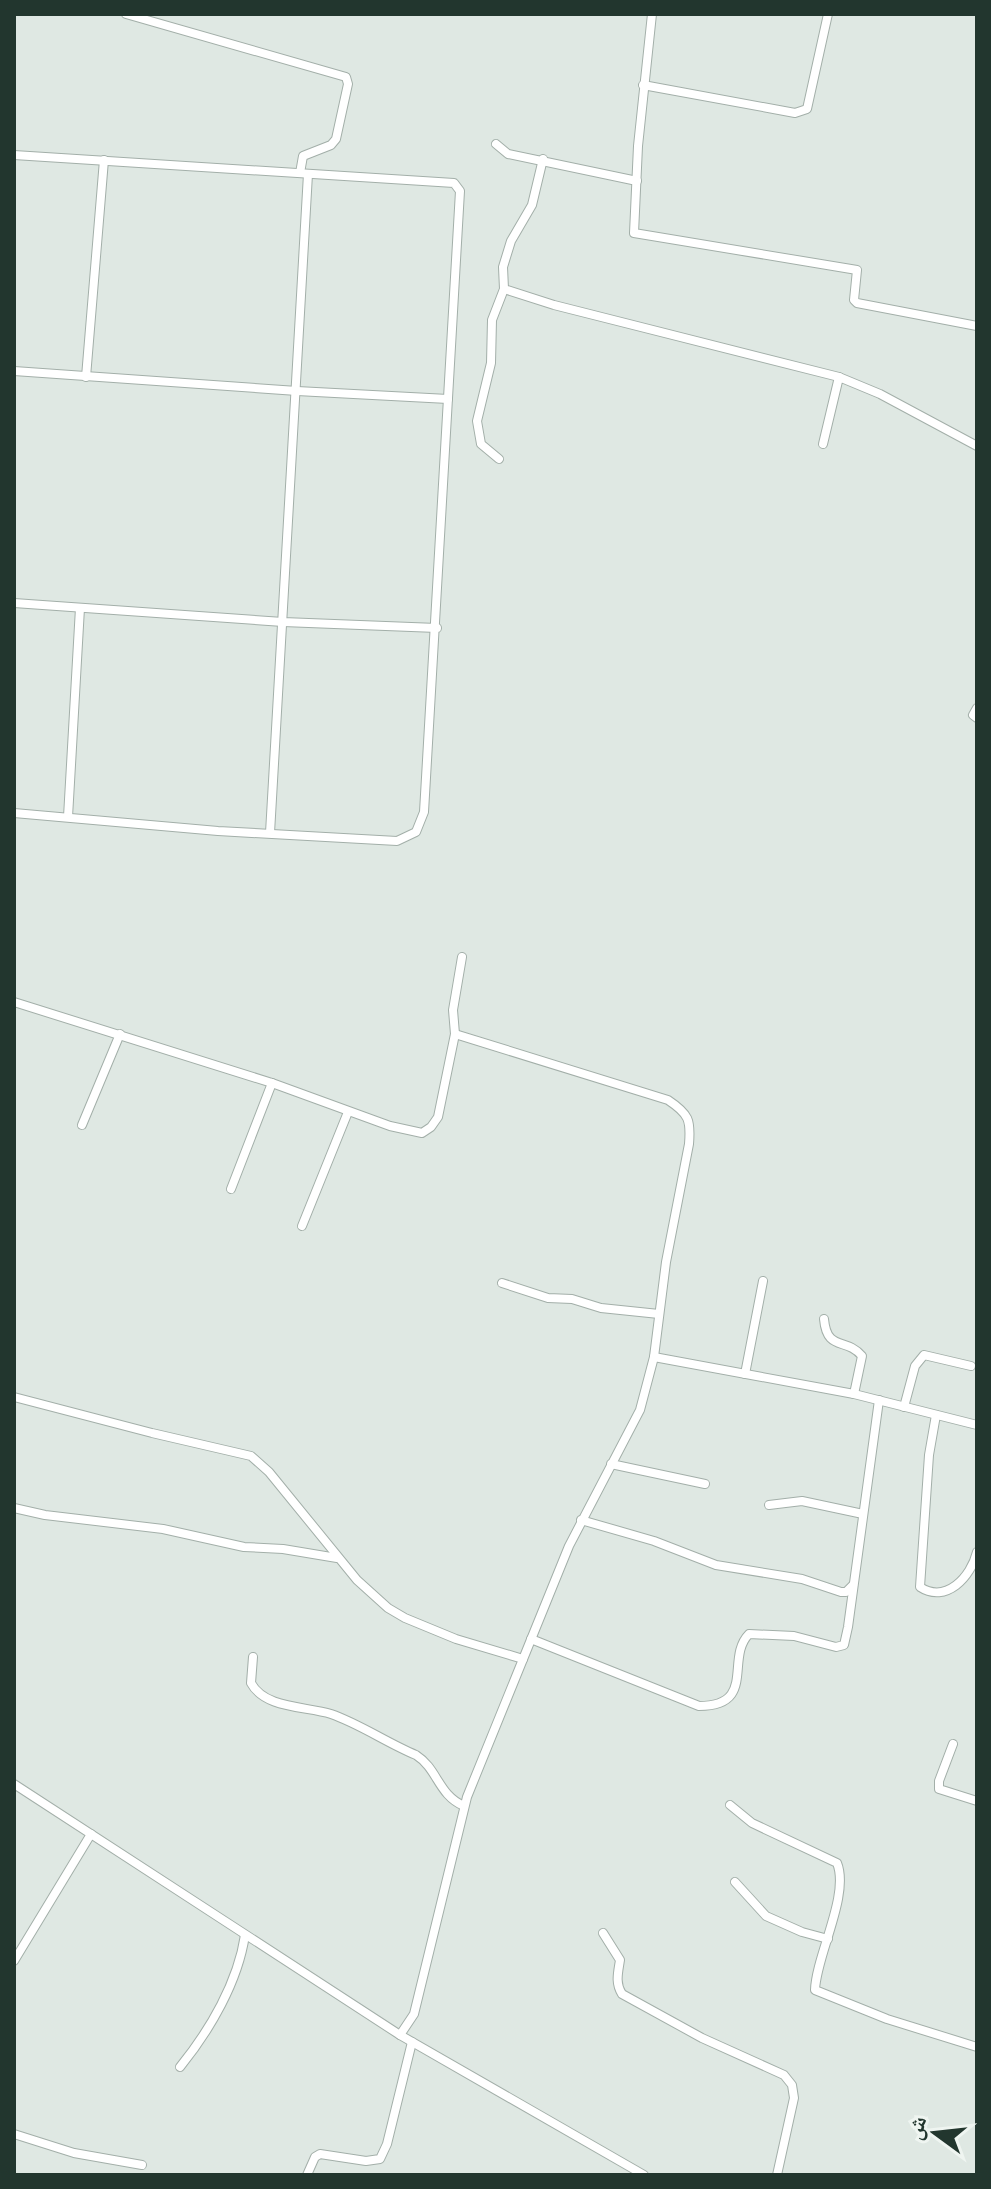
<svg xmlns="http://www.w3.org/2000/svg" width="991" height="2189" viewBox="0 0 991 2189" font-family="Jost,'Noto Naskh Arabic',sans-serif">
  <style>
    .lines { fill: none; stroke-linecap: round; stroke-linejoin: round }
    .street-casing { stroke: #a3afa9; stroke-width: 10 }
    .street { stroke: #fff; stroke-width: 8 }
  </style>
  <rect width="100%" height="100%" fill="#dfe8e3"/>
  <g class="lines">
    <g class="street-casing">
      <g id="street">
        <polyline points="126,14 346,77 348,84 336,139 331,145 303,156 300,173"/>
        <polyline points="652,14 638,146 634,233 857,270 854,300 857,303 977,326"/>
        <polyline points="643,85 795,113 807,109 828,14"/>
        <polyline points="496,144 508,154 637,181"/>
        <polyline points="14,155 454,183 460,191 424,812 416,832 397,841 218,831 14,813"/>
        <polyline points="504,289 554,305 839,377"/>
        <polyline points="14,371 297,391 448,399"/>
        <polyline points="86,377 104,160"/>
        <polyline points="823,444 839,377 880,394 977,446"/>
        <polyline points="499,459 481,444 477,421 491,363 492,320 504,289 503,267 511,241 532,205 543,159"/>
        <polyline points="14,603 283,622 437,628"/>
        <polyline points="977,708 973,715 977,718"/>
        <polyline points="68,817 80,608"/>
        <polyline points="270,833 308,174"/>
        <polyline points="14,1002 272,1083 390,1126 422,1133 431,1127 438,1117 455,1034 453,1010 462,957"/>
        <polyline points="82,1125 120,1034"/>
        <polyline points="231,1189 272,1083"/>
        <polyline points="302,1226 348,1112"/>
        <polyline points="502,1283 548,1298 572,1299 601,1308 659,1314"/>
        <path d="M824,1319C827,1352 846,1337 862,1356L854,1394"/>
        <polyline points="654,1357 854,1394 977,1425"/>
        <polyline points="745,1374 763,1281"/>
        <polyline points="14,1397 152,1433 251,1456 269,1472 357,1580 388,1608 405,1618 456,1639 523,1659"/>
        <polyline points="904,1407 915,1366 924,1355 971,1366"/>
        <path d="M936,1415L929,1455L920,1587C946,1604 971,1577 977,1552"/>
        <polyline points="611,1464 705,1484"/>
        <polyline points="769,1505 802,1501 863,1514"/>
        <polyline points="14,1508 45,1515 163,1529 244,1547 283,1549 337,1558"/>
        <polyline points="581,1520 654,1541 716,1565 802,1579 841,1592 846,1592 853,1585"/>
        <path d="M531,1639L699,1706C757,1706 725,1658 749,1634L794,1636L836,1647L844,1645L848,1627L879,1400"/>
        <path d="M253,1657L251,1683C265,1709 306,1706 331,1714C360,1724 387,1743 416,1755C438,1769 438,1795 464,1806"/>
        <polyline points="953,1744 939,1781 939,1789 977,1801"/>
        <polyline points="14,1784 400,2035 644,2175"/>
        <path d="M730,1805L752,1823L837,1863C850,1895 816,1956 815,1990L887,2019L977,2047"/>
        <polyline points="735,1882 766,1916 802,1932 828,1939"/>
        <path d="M603,1933L620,1960C618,1973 615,1983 622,1994L702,2038L784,2075L792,2085L794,2098L777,2175"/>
        <polyline points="14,1961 91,1834"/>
        <path d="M400,2035L414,2014L467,1797L569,1546L640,1410L654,1357L666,1262L689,1144C691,1120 689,1114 668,1100L455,1034"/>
        <path d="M180,2067C210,2030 238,1982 245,1935"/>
        <polyline points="14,2134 74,2153 142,2165"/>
        <polyline points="307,2175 315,2157 320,2154 366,2161 380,2159 387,2144 412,2042"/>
      </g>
    </g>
    <use href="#street" class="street"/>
  </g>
  <rect width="991" height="2189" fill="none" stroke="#22362e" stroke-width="32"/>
  <g transform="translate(935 2133) rotate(285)" stroke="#eff5f1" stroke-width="6" paint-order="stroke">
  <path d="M0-6L14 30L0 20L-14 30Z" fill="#22362e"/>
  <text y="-12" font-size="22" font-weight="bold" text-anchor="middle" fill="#22362e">ش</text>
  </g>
</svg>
